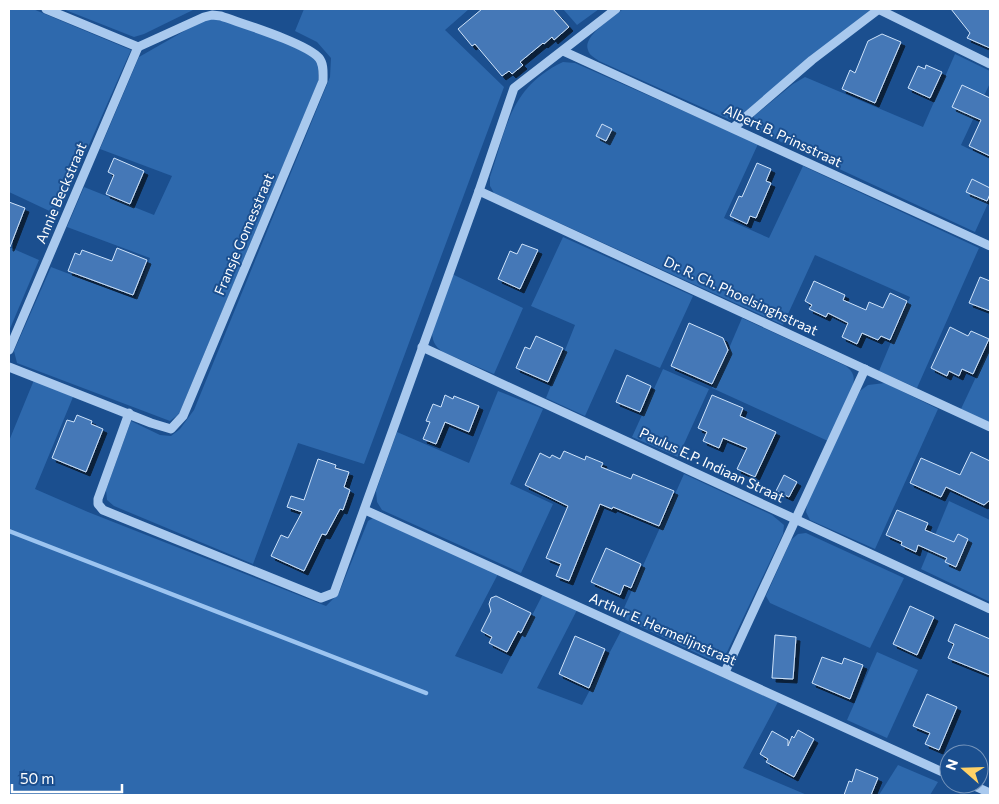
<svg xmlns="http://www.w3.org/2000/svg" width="999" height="804" viewBox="0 0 999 804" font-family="Commissioner,sans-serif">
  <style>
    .green { fill: #2e69ad }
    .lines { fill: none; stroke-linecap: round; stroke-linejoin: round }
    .stream { stroke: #9cc4f0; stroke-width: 4.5 }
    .building { fill: #4478b7; stroke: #cfe3fa; filter: url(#shadow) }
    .minor { stroke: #a9c9ee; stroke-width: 9 }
    .labels { text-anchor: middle; stroke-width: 4; stroke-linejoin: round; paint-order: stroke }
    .street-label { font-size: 14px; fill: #fff; stroke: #1b4f8f }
  </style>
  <defs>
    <filter id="shadow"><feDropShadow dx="4" dy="4" stdDeviation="0" flood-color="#0009"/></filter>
  </defs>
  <rect width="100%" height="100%" fill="#1b4f8f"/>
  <g class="green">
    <polygon points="9,9 33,9 131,50 58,215 9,192"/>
    <polygon points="63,9 195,9 144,34 134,37"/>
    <polygon points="304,9 469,9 445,30 504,87 364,464 298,443 253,564 114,506 107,500 106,490 131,421 160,435 171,436 180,429 194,410 330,77 331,58 317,42 295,31"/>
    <polygon points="563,9 599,9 577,25"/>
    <path d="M623,9H872L736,119L730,120L599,61C595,58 589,55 588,50C582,36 614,17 623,9Z"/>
    <polygon points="214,14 311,52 318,61 318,82 179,414 170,421 17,363 14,351 51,267 135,299 150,258 67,227 84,187 154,215 172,176 100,149 139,57"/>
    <polygon points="955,54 990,71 990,83 961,145 990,159 990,199 975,232 766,135 756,130 753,123 754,116 793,84 805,77 923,127"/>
    <path d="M563,62L575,63L758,144L724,218L769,238L803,166L979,248L917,388L879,371L910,297L815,255L783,325L494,193L490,186V177C507,127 510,87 563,62Z"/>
    <polygon points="563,237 693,296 660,368 615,349 585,416 546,398 575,325 531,306"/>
    <polygon points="9,247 39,260 9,331"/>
    <path d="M452,274L523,308L494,374L443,352C434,346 432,340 432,330Z"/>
    <path d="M742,318L846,366C853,372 855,376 853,385L828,441L712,388Z"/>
    <polygon points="990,347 990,423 961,409"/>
    <polygon points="663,369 709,389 678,457 632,437"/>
    <polygon points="34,380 73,397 35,489 88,512 326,606 339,593 368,521 373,518 498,574 455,656 502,674 543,594 577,610 537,688 582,705 621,631 778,702 743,768 807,795 9,795 9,441"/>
    <polygon points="885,383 938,409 875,549 810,520 806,512 807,502 860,391 868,385"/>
    <polygon points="498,391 543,409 510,484 553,504 521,573 382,510 377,502 376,491 397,432 469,463"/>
    <polygon points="684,474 772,515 784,525 783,534 727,652 719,659 711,660 620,617"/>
    <polygon points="949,501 990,520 990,602 921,569"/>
    <polygon points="806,533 904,578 870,648 770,603 766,596 791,540 798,534"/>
    <polygon points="877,652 918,670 887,738 847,720"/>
    <polygon points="898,765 938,782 930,795 879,795"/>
  </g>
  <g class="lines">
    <polyline class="stream" points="9,531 426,693"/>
  </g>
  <g class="building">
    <polygon points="482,9 553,9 569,27 554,40 552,37 544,44 543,43 520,62 523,65 512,74 509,71 502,76 475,44 472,46 458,29"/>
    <polygon points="951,9 990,9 990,48 967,38 970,33"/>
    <polygon points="882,34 901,42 875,103 842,89 850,70 855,73 868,41"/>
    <polygon points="926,65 942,72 930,98 908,88 918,66 925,69"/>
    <polygon points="962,85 990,98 990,156 969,146 981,120 952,107"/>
    <polygon points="602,124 612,129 606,141 596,136"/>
    <polygon points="114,158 144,171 130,204 106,194 114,175 108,172"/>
    <polygon points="757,163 771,169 766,181 771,183 756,218 750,216 747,224 730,216 739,196 742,197"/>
    <polygon points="972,179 990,188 990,194 987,201 966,192"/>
    <polygon points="9,202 25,208 10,247 9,247"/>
    <polygon points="522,244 538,250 520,289 498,279 510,251 517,254"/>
    <polygon points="117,248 147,260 133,295 68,271 75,253 80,255 82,250 112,261"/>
    <polygon points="980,277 990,281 990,311 969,303"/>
    <polygon points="814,281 845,295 843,300 866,310 869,302 883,308 890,293 907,301 890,340 881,336 878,340 862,333 857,344 842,337 848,323 828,313 826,317 809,309 812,305 805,301"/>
    <polygon points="689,323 723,338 728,350 712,384 671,366"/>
    <polygon points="950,327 968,336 971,331 989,339 973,374 962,369 959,376 949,371 947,376 931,368"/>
    <polygon points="536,336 563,348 548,382 516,368 525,347 530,349"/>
    <polygon points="627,375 651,386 640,412 616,402"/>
    <polygon points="445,395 453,399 454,396 479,406 469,432 445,422 436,444 423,439 430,422 426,421 433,404 441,407"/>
    <polygon points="712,395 743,408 740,416 776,432 755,477 737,469 747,448 723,438 719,448 703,441 707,432 698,428"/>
    <polygon points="77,415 92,421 91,424 103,429 86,472 52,458 67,420 74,422"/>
    <polygon points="564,451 585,460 586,456 603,463 601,467 631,479 633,474 674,491 659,526 613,507 612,509 600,504 569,581 556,576 561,564 546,558 568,506 525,485 540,453 550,458 552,455 560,459"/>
    <polygon points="971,452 990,461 990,500 984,505 946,487 941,497 910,483 921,458 960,475"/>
    <polygon points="318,459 336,465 335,468 349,472 344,487 350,490 343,510 340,509 326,535 322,534 304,571 271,556 281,535 288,538 302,512 287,507 291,496 304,500"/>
    <polygon points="784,475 797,482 789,497 776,491"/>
    <polygon points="897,510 928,523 925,530 954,542 958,534 968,539 956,567 945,562 947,558 918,545 916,552 901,545 902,542 886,535"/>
    <polygon points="606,548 641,564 631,588 624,585 620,595 591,582"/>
    <polygon points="496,596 531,613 521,633 518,631 507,652 489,643 492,637 481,631 491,611 489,604 491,598"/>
    <polygon points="910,606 934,617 917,655 893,644"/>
    <polygon points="955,624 990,639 990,675 948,658 954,644 948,641"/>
    <polygon points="775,635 796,637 793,679 772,678"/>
    <polygon points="575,636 605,649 589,688 559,674"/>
    <polygon points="822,657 842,664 844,658 863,665 850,699 812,683"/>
    <polygon points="927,694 957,707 939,750 925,744 930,733 913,726"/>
    <polygon points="798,730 814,739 794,777 766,762 768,759 760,754 772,731 788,740 788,746 792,736 794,738"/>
    <polygon points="856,769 878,778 871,795 844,795 849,781 852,782"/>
  </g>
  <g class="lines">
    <g class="minor">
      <polyline points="878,9 990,64"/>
      <polyline points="563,51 990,246"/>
      <polyline points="733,128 812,60 879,9"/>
      <polyline points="479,191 990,427"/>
      <polyline points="422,347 990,609"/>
      <polyline points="9,350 138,47"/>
      <path d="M9,367L151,423L171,429L183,416L323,81C323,73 324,64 319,58C306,43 243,24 221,16L212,15L204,17L138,47L46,9"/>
      <polyline points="129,413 98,499 98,504 103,510 321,598 334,593 479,191 514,88 616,9"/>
      <polyline points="365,510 949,775"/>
      <polyline points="725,672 865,369"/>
      <polyline points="970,784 990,793"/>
    </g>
  </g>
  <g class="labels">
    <g class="street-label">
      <text transform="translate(783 136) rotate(25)" y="5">Albert B. Prinsstraat</text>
      <text transform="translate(61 193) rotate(-67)" y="5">Annie Beckstraat</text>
      <text transform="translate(244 234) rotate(-67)" y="5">Fransje Gomesstraat</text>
      <text transform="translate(741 296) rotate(25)" y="5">Dr. R. Ch. Phoelsinghstraat</text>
      <text transform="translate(712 465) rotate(25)" y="5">Paulus E.P. Indiaan Straat</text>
      <text transform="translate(663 629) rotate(24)" y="5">Arthur E. Hermelijnstraat</text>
    </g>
  </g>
  <rect width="999" height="804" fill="none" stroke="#ffffff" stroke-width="20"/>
  <g transform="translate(964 769) rotate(290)"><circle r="24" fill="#1b4f8f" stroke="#7695bc"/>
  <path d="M0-4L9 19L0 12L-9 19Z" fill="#ffd166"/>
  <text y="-8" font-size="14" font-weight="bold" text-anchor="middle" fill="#ffffff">N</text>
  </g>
  <path d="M12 784v8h110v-8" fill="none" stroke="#ffffff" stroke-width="2.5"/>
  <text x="20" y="784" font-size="15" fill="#ffffff" stroke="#1b4f8f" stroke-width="4" paint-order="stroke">50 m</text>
</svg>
